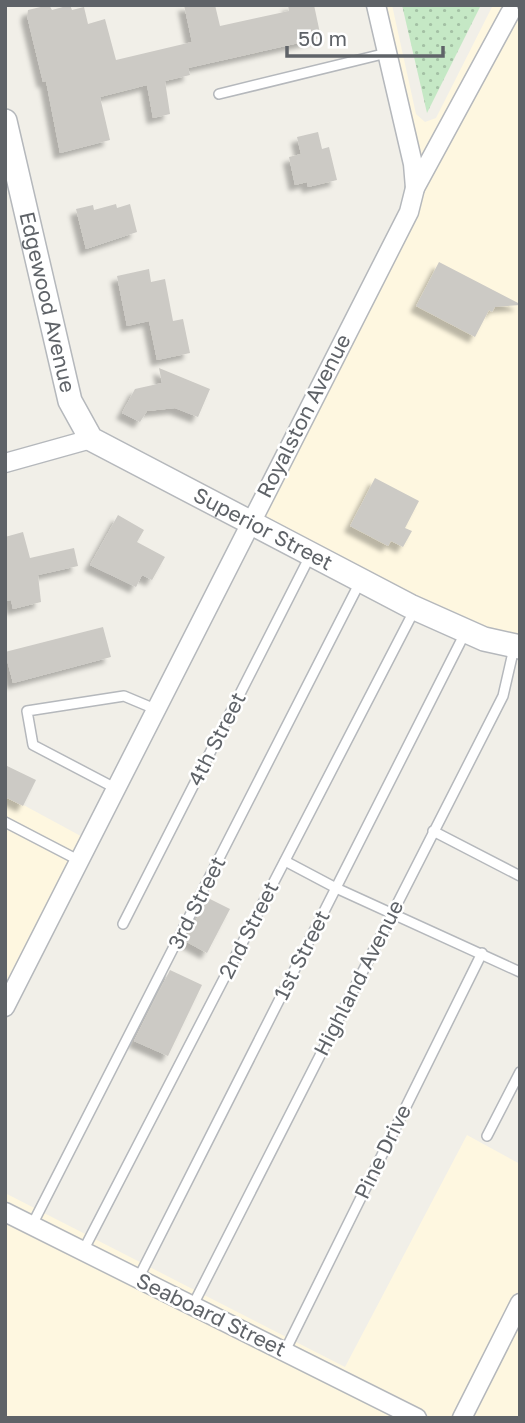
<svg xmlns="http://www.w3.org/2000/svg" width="525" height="1423" viewBox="0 0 525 1423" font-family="'Golos Text',sans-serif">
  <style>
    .commercial { fill: #fef7e0 }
    .park { fill: url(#park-dots) }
    .building { fill: #cccac5; filter: url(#shadow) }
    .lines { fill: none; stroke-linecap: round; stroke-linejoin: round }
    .service-casing { stroke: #b5b8bc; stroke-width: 12 }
    .minor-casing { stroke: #b5b8bc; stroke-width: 21 }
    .tertiary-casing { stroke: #b5b8bc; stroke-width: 26 }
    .service { stroke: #fff; stroke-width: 9 }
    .minor { stroke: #fff; stroke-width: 18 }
    .tertiary { stroke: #fff; stroke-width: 23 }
    .labels { text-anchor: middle; stroke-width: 5; stroke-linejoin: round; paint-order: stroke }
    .street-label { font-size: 21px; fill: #5f6368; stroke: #fff }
  </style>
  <defs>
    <pattern id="park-dots" width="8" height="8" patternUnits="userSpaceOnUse" patternTransform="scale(1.75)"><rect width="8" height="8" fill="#c5e8c5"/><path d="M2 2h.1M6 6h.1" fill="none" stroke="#a3c0a4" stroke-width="1.8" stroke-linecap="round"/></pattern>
    <filter id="shadow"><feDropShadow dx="-6" dy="6" stdDeviation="2" flood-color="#0004"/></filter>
  </defs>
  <rect width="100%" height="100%" fill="#f1efe8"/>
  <g class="commercial">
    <polygon points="384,5 392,5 416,114 425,122 436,118 493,5 520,5 520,635 487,628 419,598 262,514 419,171 417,140"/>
    <polygon points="5,795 90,841 5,1004"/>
    <polygon points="467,1135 520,1164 520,1418 5,1418 5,1193 345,1367"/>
  </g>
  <polygon class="park" points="402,5 481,5 427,113"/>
  <g class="building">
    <polygon points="49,5 52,10 70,5 72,10 84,7 88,24 105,19 116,60 192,42 184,5 215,5 220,26 289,11 288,5 314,5 321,38 188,68 190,75 165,81 170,114 153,118 147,85 100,97 110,140 60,153 46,81 43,82 27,16 28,10"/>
    <polygon points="318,132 322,149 329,147 337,180 308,187 307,182 295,185 289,157 301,154 297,137"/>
    <polygon points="116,204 117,208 130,204 137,232 86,249 76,209 93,205 94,210"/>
    <polygon points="439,262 520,304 520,305 495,307 492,312 489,310 475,337 416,306"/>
    <polygon points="149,269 151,282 165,279 173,321 183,319 190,353 157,360 149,321 127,326 117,276"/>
    <polygon points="159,368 210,389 198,417 175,408 147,411 140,422 122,413 135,389 162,383"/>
    <polygon points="375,478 419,501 405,528 412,531 403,547 391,541 388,546 350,526"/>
    <polygon points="118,515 144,530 137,542 165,557 152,580 142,575 136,587 90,565"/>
    <polygon points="23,532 30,558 74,548 78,566 38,575 41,602 13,609 11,600 5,601 5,537"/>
    <polygon points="103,627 111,657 13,683 5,652"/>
    <polygon points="5,765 36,780 23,806 5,797"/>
    <polygon points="208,898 230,909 207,953 185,941"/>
    <polygon points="170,970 202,985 168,1056 134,1041"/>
  </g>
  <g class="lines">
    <g class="service-casing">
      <g id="service">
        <polyline points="219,94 387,53"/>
        <polyline points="115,788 33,745 27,711 124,696 155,709"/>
        <polyline points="5,822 80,861"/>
        <polyline points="433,831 520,876"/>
        <polyline points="285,861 336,888 520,972"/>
        <polyline points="123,924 310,556"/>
        <polyline points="487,1136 520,1072"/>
        <polyline points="32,1225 360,582"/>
        <polyline points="83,1251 415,609"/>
        <polyline points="138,1279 466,631"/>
        <polyline points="193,1305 503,696 514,648"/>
        <polyline points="285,1351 482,953"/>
      </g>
    </g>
    <g class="minor-casing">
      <g id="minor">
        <polyline points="376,5 413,164 415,188"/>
        <polyline points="5,463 91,439"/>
        <polyline points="5,1007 409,212 415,188 510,13"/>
        <polyline points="5,1212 417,1418"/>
        <polyline points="462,1418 520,1303"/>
      </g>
    </g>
    <g class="tertiary-casing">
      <g id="tertiary">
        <path id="s1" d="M5,121L70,401L91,439L410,606L484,639L520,647"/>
      </g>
    </g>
    <use href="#service" class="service"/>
    <use href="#minor" class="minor"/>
    <use href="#tertiary" class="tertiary"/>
  </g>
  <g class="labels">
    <g class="street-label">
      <text dy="7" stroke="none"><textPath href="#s1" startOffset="186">Edgewood Avenue</textPath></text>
      <text transform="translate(304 416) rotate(-63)" y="7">Royalston Avenue</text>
      <text dy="7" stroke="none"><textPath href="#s1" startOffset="525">Superior Street</textPath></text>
      <text transform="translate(217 739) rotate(-63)" y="7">4th Street</text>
      <text transform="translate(197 903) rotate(-63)" y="7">3rd Street</text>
      <text transform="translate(249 930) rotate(-63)" y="7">2nd Street</text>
      <text transform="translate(302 955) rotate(-63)" y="7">1st Street</text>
      <text transform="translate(359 978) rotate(-63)" y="7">Highland Avenue</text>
      <text transform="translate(383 1152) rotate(-64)" y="7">Pine Drive</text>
      <text transform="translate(211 1315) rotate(26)" y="7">Seaboard Street</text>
    </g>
  </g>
  <rect width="525" height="1423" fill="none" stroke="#5f6368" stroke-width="14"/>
  <path d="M287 46v10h156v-10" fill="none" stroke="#5f6368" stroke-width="3.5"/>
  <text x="298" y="46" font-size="21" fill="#5f6368" stroke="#ffffff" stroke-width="5" paint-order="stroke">50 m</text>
</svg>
